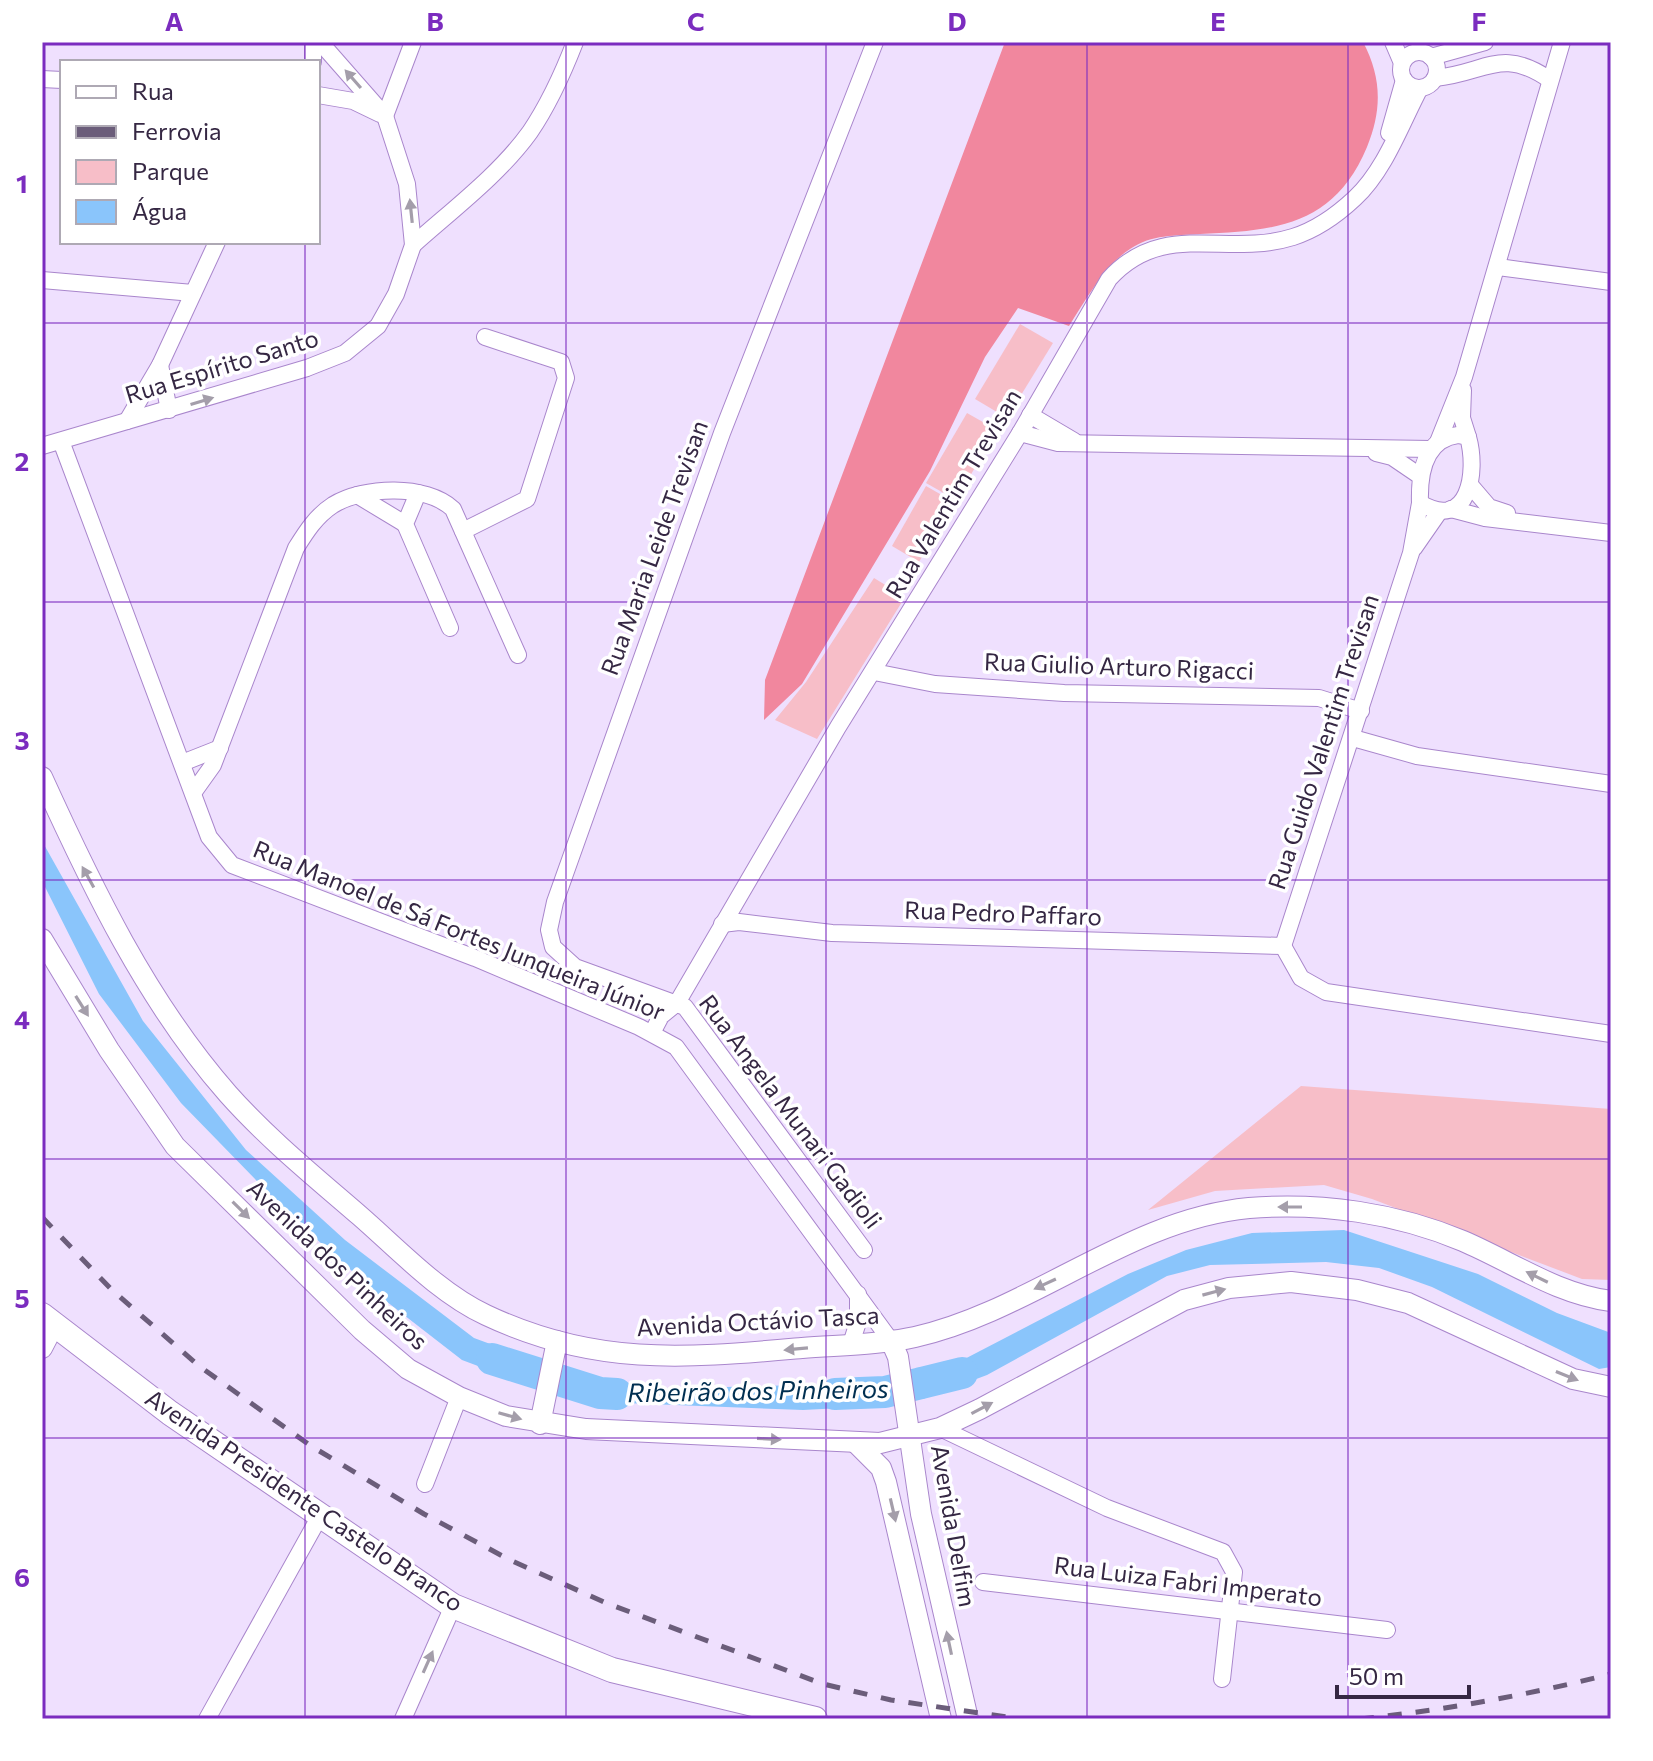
<svg xmlns="http://www.w3.org/2000/svg" width="1653" height="1761" viewBox="0 0 1653 1761" font-family="Commissioner,sans-serif">
  <style>
    .green { fill: #f7bec8 }
    .forest { fill: #f1879e }
    .water { fill: #8ac5fb }
    .lines { fill: none; stroke-linecap: round; stroke-linejoin: round }
    .river { stroke: #8ac5fb; stroke-width: 32 }
    .minor-casing { stroke: #a986cc; stroke-width: 18 }
    .tertiary-casing { stroke: #a986cc; stroke-width: 22 }
    .primary-casing { stroke: #a986cc; stroke-width: 26 }
    .minor { stroke: #fff; stroke-width: 16 }
    .tertiary { stroke: #fff; stroke-width: 20 }
    .primary { stroke: #fff; stroke-width: 24 }
    .rail { stroke: #6b5d7a; stroke-width: 5; stroke-dasharray: 14 14; stroke-linecap: butt }
    .oneway { fill: #a49eaa }
    .grid { fill: none; stroke: #7b2cbf; stroke-width: 2; stroke-opacity: 0.55 }
    .labels { text-anchor: middle; stroke-width: 7; stroke-linejoin: round; paint-order: stroke }
    .street-label { font-size: 24px; fill: #352743; stroke: #fff }
    .water-label { font-size: 26px; font-style: italic; fill: #002f51; stroke: #fff }
    .neatline { fill: none; stroke: #7b2cbf; stroke-width: 3 }
    .grid-label { font-size: 26px; text-anchor: middle; font-weight: bold; fill: #7b2cbf }
  </style>
  <rect width="100%" height="100%" fill="#efe0fe"/>
  <g class="green">
    <polygon points="1020,324 1053,343 1007,418 975,399"/>
    <polygon points="967,413 997,430 956,500 926,483"/>
    <polygon points="926,486 954,502 919,562 892,546"/>
    <polygon points="874,578 905,597 817,739 775,720 806,682"/>
    <polygon points="1301,1086 1611,1109 1611,1280 1582,1279 1372,1199 1324,1185 1215,1191 1148,1210"/>
  </g>
  <path class="forest" d="M1005,42H1363C1382,78 1382,110 1367,147C1334,226 1275,231 1200,234C1175,236 1152,234 1130,249C1104,266 1086,300 1069,326L1018,308L985,357L930,471L802,684L764,720L765,680Z"/>
  <g class="water">
    <polygon points="42,841 143,1021 246,1150 345,1240 474,1338 537,1361 529,1385 462,1360 382,1298 292,1217 181,1103 99,994 42,881"/>
    <polygon points="1344,1230 1478,1274 1557,1313 1611,1333 1611,1367 1599,1369 1432,1287 1379,1268 1326,1262 1210,1265 1167,1276 987,1375 923,1399 915,1368 953,1365 1128,1274 1186,1250 1252,1233"/>
    <polygon points="578,1378 649,1389 879,1383 880,1406 803,1410 574,1401"/>
  </g>
  <g class="lines">
    <g class="river">
      <polyline points="492,1359 600,1393 617,1394"/>
      <polyline points="835,1394 885,1392 962,1373"/>
    </g>
    <g class="minor-casing">
      <g id="minor">
        <polyline points="313,42 313,62"/>
        <polyline points="1393,42 1402,63"/>
        <circle cx="1419" cy="70" r="18"/>
        <polyline points="1431,57 1485,42"/>
        <path d="M1435,78C1486,73 1501,46 1550,80"/>
        <polyline points="42,79 62,80"/>
        <polyline points="318,95 353,101 380,114"/>
        <polyline points="385,116 413,42"/>
        <polyline points="1389,133 1404,80"/>
        <path d="M413,245C452,210 499,175 530,132C549,104 563,73 575,42"/>
        <polyline points="1498,267 1611,282"/>
        <polyline points="42,280 193,293"/>
        <polyline points="160,365 169,410"/>
        <polyline points="1463,390 1462,418 1468,437"/>
        <polyline points="1030,415 1074,441"/>
        <polyline points="127,421 160,365 217,242"/>
        <polyline points="1020,433 1058,443 1431,449"/>
        <path d="M1458,435L1468,437C1478,472 1469,532 1420,503C1419,474 1424,439 1458,435Z"/>
        <polyline points="61,441 209,837 232,865 475,958 639,1027 676,1047 891,1341"/>
        <polyline points="1438,442 1464,377 1562,42"/>
        <polyline points="42,446 307,368 345,353 378,326 396,294 413,245 407,184 385,116 320,42"/>
        <polyline points="1376,453 1392,457 1420,476"/>
        <polyline points="1471,486 1489,507 1507,513"/>
        <polyline points="418,493 405,524 450,628"/>
        <polyline points="357,495 405,524"/>
        <polyline points="1451,509 1485,518 1611,533"/>
        <polyline points="463,531 527,499 566,378 561,362 485,337"/>
        <polyline points="1414,548 1439,512"/>
        <polyline points="874,672 935,684 1064,693 1319,698 1361,711"/>
        <polyline points="1353,738 1417,756 1611,784"/>
        <polyline points="182,763 220,748"/>
        <path d="M193,793L213,765L296,548C306,532 316,516 333,505C364,486 426,484 453,509L518,655"/>
        <polyline points="722,924 739,922 832,933 1283,946"/>
        <polyline points="1283,946 1411,553 1420,503"/>
        <polyline points="1283,946 1301,978 1326,992 1611,1034"/>
        <path d="M652,1033L661,1016L677,1003L838,727L1020,433L1109,279C1163,219 1226,258 1293,237C1315,230 1338,214 1355,198C1385,170 1401,124 1420,88"/>
        <polyline points="864,1250 685,1007 575,967 553,947 549,930 555,902 722,433 875,42"/>
        <polyline points="851,1344 858,1322 858,1294"/>
        <polyline points="940,1428 1107,1508 1223,1552 1234,1572 1222,1679"/>
        <polyline points="425,1484 459,1397"/>
        <polyline points="983,1582 1387,1630"/>
        <polyline points="207,1719 321,1514"/>
        <polyline points="403,1719 453,1606"/>
      </g>
    </g>
    <g class="tertiary-casing">
      <g id="tertiary">
        <path d="M42,777C92,887 147,1002 228,1094C268,1139 315,1177 360,1216C399,1250 439,1293 486,1315C596,1367 686,1358 802,1348C839,1345 878,1345 915,1337C1031,1311 1129,1219 1249,1208C1321,1202 1396,1213 1463,1241C1512,1262 1557,1294 1611,1301"/>
        <polyline points="42,939 109,1050 175,1146 362,1330 408,1369 459,1397 506,1416 586,1429 880,1443 940,1428 980,1409 1184,1300 1229,1288 1291,1282 1357,1290 1408,1303 1573,1379 1611,1387"/>
        <polyline points="891,1341 898,1357 921,1514 968,1719"/>
        <polyline points="42,1348 54,1325"/>
        <polyline points="540,1424 557,1341"/>
        <polyline points="857,1444 881,1468 886,1482 941,1719"/>
      </g>
    </g>
    <g class="primary-casing">
      <polyline id="primary" points="42,1315 170,1413 453,1606 612,1670 815,1719"/>
    </g>
    <use href="#minor" class="minor"/>
    <use href="#tertiary" class="tertiary"/>
    <use href="#primary" class="primary"/>
    <g class="rail">
      <polyline points="42,1217 111,1289 199,1366 311,1446 424,1514 510,1560 606,1603 823,1684 891,1700 1020,1719"/>
      <path d="M1360,1719C1445,1710 1528,1695 1611,1674"/>
    </g>
  </g>
  <defs><path id="oneway-solid" d="M-6-.8H1V-3.2L6.5 0L1 3.2V.8H-6Z" transform="scale(2)"/></defs>
  <g class="oneway">
    <use href="#oneway-solid" transform="translate(353 79) rotate(-131)"/>
    <use href="#oneway-solid" transform="translate(411 211) rotate(-96)"/>
    <use href="#oneway-solid" transform="translate(202 401) rotate(-17)"/>
    <use href="#oneway-solid" transform="translate(88 877) rotate(-119)"/>
    <use href="#oneway-solid" transform="translate(82 1006) rotate(58)"/>
    <use href="#oneway-solid" transform="translate(1290 1207) rotate(180)"/>
    <use href="#oneway-solid" transform="translate(241 1210) rotate(45)"/>
    <use href="#oneway-solid" transform="translate(1537 1277) rotate(-154)"/>
    <use href="#oneway-solid" transform="translate(1045 1284) rotate(155)"/>
    <use href="#oneway-solid" transform="translate(1214 1292) rotate(-15)"/>
    <use href="#oneway-solid" transform="translate(796 1349) rotate(175)"/>
    <use href="#oneway-solid" transform="translate(1567 1376) rotate(22)"/>
    <use href="#oneway-solid" transform="translate(982 1408) rotate(-28)"/>
    <use href="#oneway-solid" transform="translate(510 1416) rotate(16)"/>
    <use href="#oneway-solid" transform="translate(769 1439) rotate(3)"/>
    <use href="#oneway-solid" transform="translate(893 1510) rotate(77)"/>
    <use href="#oneway-solid" transform="translate(949 1643) rotate(-102)"/>
    <use href="#oneway-solid" transform="translate(428 1662) rotate(-66)"/>
  </g>
  <path class="grid" d="M305,42V62M566,42V1719M826,42V1719M1087,42V1719M1348,42V1719M305,242V1719M42,323H1611M42,602H1611M42,880H1611M42,1159H1611M42,1438H1611"/>
  <g class="labels">
    <g class="street-label">
      <text transform="translate(222 367) rotate(-17)" y="8">Rua Espírito Santo</text>
      <text transform="translate(954 494) rotate(-59)" y="8">Rua Valentim Trevisan</text>
      <text transform="translate(655 548) rotate(-70)" y="8">Rua Maria Leide Trevisan</text>
      <text transform="translate(1119 667) rotate(2)" y="8">Rua Giulio Arturo Rigacci</text>
      <text transform="translate(1324 742) rotate(-72)" y="8">Rua Guido Valentim Trevisan</text>
      <text transform="translate(1003 914) rotate(2)" y="8">Rua Pedro Paffaro</text>
      <text transform="translate(459 931) rotate(22)" y="8">Rua Manoel de Sá Fortes Junqueira Júnior</text>
      <text transform="translate(790 1112) rotate(53)" y="8">Rua Angela Munari Gadioli</text>
      <text transform="translate(337 1265) rotate(43)" y="8">Avenida dos Pinheiros</text>
      <text transform="translate(758 1322) rotate(-3)" y="8">Avenida Octávio Tasca</text>
      <text transform="translate(304 1501) rotate(34)" y="8">Avenida Presidente Castelo Branco</text>
      <text transform="translate(953 1526) rotate(80)" y="8">Avenida Delfim</text>
      <text transform="translate(1188 1582) rotate(7)" y="8">Rua Luiza Fabri Imperato</text>
    </g>
    <g class="water-label">
      <text transform="translate(758 1391) rotate(-1)" y="9">Ribeirão dos Pinheiros</text>
    </g>
  </g>
  <rect width="1653" height="1761" fill="none" stroke="#ffffff" stroke-width="88"/>
  <rect x="60" y="60" width="260" height="184" fill="#ffffff" stroke="#aea9b4" stroke-width="2"/>
  <rect x="76" y="86" width="40" height="12" fill="#ffffff" stroke="#aea9b4" stroke-width="2"/>
  <text x="132" y="100" font-size="24" fill="#352743">Rua</text>
  <rect x="76" y="126" width="40" height="12" fill="#6b5d7a" stroke="#aea9b4" stroke-width="2"/>
  <text x="132" y="140" font-size="24" fill="#352743">Ferrovia</text>
  <rect x="76" y="160" width="40" height="24" fill="#f7bec8" stroke="#aea9b4" stroke-width="2"/>
  <text x="132" y="180" font-size="24" fill="#352743">Parque</text>
  <rect x="76" y="200" width="40" height="24" fill="#8ac5fb" stroke="#aea9b4" stroke-width="2"/>
  <text x="132" y="220" font-size="24" fill="#352743">Água</text>
  <path d="M1337 1685v12h132v-12" fill="none" stroke="#352743" stroke-width="4"/>
  <text x="1349" y="1685" font-size="24" fill="#352743" stroke="#ffffff" stroke-width="6" paint-order="stroke">50 m</text>
  <rect x="44" y="44" width="1565" height="1673" class="neatline"/>
  <g class="grid-label">
    <text x="174" y="31">A</text>
    <text x="435" y="31">B</text>
    <text x="696" y="31">C</text>
    <text x="957" y="31">D</text>
    <text x="1218" y="31">E</text>
    <text x="1479" y="31">F</text>
    <text x="22" y="193">1</text>
    <text x="22" y="471">2</text>
    <text x="22" y="750">3</text>
    <text x="22" y="1029">4</text>
    <text x="22" y="1308">5</text>
    <text x="22" y="1587">6</text>
  </g>
</svg>
